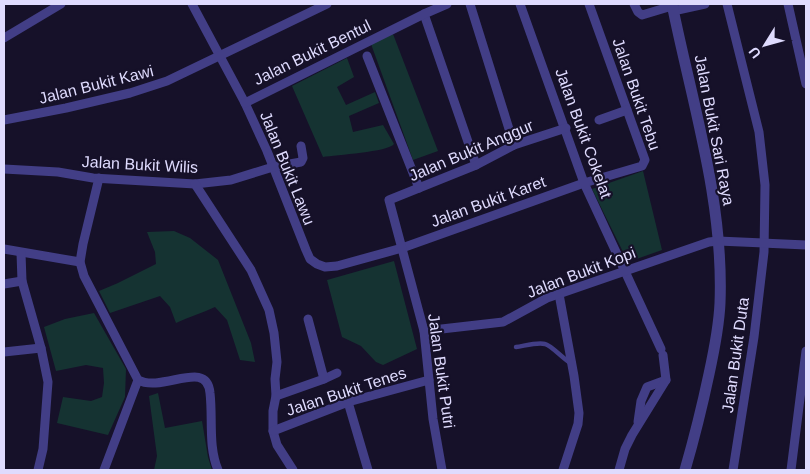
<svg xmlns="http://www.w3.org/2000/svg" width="810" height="474" viewBox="0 0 810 474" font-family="Arial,sans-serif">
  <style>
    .green { fill: #153332 }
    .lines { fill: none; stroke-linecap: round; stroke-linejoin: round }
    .service { stroke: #423e86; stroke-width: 4.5 }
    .minor { stroke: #423e86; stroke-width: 9 }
    .tertiary { stroke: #423e86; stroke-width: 11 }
    .labels { text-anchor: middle; stroke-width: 4.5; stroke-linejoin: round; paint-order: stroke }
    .street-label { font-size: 16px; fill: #dfdbfe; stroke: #161129 }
  </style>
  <rect width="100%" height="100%" fill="#161129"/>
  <g class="green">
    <polygon points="393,34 438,151 413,160 371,44"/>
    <path d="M347,58L354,77L337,87L346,105L375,92L379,103L349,116L353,132L383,125L394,144C388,152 336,155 323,157L292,86Z"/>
    <polygon points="643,171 662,250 628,262 592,189"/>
    <path d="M174,231L190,238L218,260L251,343L255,362L240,360L227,320L215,307C202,313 189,317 176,323L170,307L160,296L110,313L99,291L118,283L156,264L155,252L147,232Z"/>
    <polygon points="394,261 417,349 383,365 376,362 361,346 342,337 327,280"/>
    <polygon points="94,313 126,369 125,397 108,435 57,423 63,397 91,401 102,397 104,383 103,368 86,365 56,371 44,327 65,319"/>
    <polygon points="158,393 165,428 202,421 208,457 212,470 154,470 157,456 149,396"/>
  </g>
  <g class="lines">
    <path class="service" d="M516,347C524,346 537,342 545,344C551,345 563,359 572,364"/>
    <g class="minor">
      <polyline points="192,4 245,103 267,151 306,250 310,259 317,264 325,267 337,266 402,248 584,183 642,166 645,160 589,4"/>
      <polyline points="470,4 514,145"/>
      <polyline points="520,4 584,183 661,349"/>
      <polyline points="634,4 638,12 642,15 672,6"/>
      <polyline points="727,4 759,132 765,185 764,252 754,337 733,470"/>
      <polyline points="788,4 806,84"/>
      <polyline points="673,11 705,4"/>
      <polyline points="424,14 476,165"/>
      <polyline points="4,38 61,4"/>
      <polyline points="367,56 419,188"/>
      <polyline points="245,103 424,14 447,4"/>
      <polyline points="4,120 66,108 130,93 167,81 327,4"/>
      <polyline points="599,120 627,110"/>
      <polyline points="4,169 58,172 93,178 195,184 231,180 273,167 301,162 303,158 301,146"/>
      <path d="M99,178L83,244L80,262L84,276L138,380C163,393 207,358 210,393C213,419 208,446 218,470"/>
      <polyline points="195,184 251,270 269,310 274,333 277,362 275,379 276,396 273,411 273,431 277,445 293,470"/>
      <polyline points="4,249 80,262"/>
      <polyline points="21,253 22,281 41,348 48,382 43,449 38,470"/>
      <polyline points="4,284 22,281"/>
      <polyline points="559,294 574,376 579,413 578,424 563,470"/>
      <polyline points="424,331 503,322 547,298 709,242 718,241 806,245"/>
      <polyline points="4,352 41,348"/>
      <polyline points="324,379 337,373"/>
      <polyline points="276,396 324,379 308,319"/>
      <polyline points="348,402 368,470"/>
      <polyline points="638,422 641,401 647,387 666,380"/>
      <polyline points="273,431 348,402 429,380"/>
      <polyline points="104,470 138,380"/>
      <polyline points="442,470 433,419 424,331 389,200 476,165 514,145 566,128"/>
      <polyline points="619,470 625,449 632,435 666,380 663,355"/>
      <polyline points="791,470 806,351"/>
    </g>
    <path class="tertiary" d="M672,4C692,103 724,201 720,303C719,327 714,351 709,374C702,407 694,439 685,470"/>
  </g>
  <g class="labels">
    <g class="street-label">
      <text transform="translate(312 52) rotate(-26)" y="6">Jalan Bukit Bentul</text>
      <text transform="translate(96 84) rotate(-14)" y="6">Jalan Bukit Kawi</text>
      <text transform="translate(637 94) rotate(71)" y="6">Jalan Bukit Tebu</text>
      <text transform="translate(715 130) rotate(79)" y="6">Jalan Bukit Sari Raya</text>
      <text transform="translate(584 133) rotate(70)" y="6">Jalan Bukit Cokelat</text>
      <text transform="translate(471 150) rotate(-23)" y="6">Jalan Bukit Anggur</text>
      <text transform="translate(140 164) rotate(3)" y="6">Jalan Bukit Wilis</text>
      <text transform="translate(288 168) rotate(68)" y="6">Jalan Bukit Lawu</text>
      <text transform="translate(488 201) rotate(-20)" y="6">Jalan Bukit Karet</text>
      <text transform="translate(581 272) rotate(-21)" y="6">Jalan Bukit Kopi</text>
      <text transform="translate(735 355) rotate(-82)" y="6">Jalan Bukit Duta</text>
      <text transform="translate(442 371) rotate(82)" y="6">Jalan Bukit Putri</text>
      <text transform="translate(346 391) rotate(-18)" y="6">Jalan Bukit Tenes</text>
    </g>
  </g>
  <rect width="810" height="474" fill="none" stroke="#dfdbfe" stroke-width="10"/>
  <g transform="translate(765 45) rotate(233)" stroke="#161129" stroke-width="4" paint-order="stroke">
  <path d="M0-4L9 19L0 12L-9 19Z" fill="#dfdbfe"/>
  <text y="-8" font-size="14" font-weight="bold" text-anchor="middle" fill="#dfdbfe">U</text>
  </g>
</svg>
